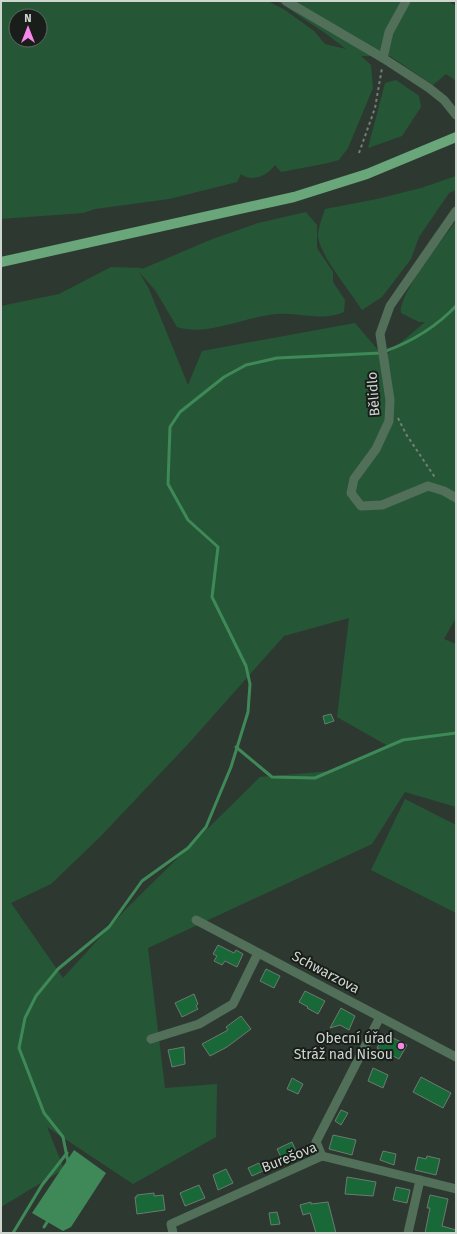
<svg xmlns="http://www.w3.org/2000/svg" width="457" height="1234" viewBox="0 0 457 1234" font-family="'Fira Sans',sans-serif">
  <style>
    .green { fill: #255736; fill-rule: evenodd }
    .water { fill: #3f8958 }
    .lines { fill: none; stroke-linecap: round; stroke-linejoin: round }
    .stream { stroke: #3f8958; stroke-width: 3 }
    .building { fill: #186838; stroke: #6d7a70 }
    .path { stroke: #757e77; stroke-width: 2; stroke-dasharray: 3 3; stroke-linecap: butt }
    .street { stroke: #516f59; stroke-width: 9 }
    .primary { stroke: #69a67a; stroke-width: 10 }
    .poi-dot { fill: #f987e9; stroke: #191e1a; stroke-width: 1.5 }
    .labels { text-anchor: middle; stroke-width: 4; stroke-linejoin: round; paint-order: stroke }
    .street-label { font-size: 14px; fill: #cfd6d0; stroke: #191e1a }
    .poi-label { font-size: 14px; fill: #cfd6d0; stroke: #191e1a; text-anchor: end }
  </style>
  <rect width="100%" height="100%" fill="#2d3930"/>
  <g class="green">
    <path d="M1,1H268L285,10L314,31L325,44L346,49L325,33L277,1H448L456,6V81L446,74L433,85L390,56H361L371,65L373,88L348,148L339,160L328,163L281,172L275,165C268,175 252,183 241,174L237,182L169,199L95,209L83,213L1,219ZM16,16H40V40H16Z"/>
    <polygon points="396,80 419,96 421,107 402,136 368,148 385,83"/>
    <path d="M456,176V190L449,193L419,237L411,259L382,297L362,310C351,292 320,256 318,236C318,228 322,218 325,209L377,199L421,188Z"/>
    <path d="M306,212L317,225V248L333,272V282L345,300L344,312C321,322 301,312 277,314C246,316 207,337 177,327L155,290L139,272L149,289L188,385L202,351L355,323L384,357L425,322H419L401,313C398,294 443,239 456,221V618L444,639L456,644V807L405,792L372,844L148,948L165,1088L217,1084L216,1137L133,1184L47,1127L64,1169L1,1207V306L59,294L111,267L141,268L142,269L210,240L258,223ZM349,618L337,717L388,746L332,771L260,777L125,910L63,978L11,903L51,884L99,838L189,743L284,636Z"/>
    <polygon points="405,799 456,825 456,913 371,870"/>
  </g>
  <polygon class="water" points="74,1150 106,1173 71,1227 63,1231 32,1213"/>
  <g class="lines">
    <g class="stream">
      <path d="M386,351C413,341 436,327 456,306"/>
      <polyline points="236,747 272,777 315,778 403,740 456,733"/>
      <polyline points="68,1162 63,1137 44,1113 19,1048 25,1018 36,996 58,969 109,927 142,881 188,848 206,827 231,767 248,712 250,684 246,666 212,597 218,547 188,520 168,484 170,427 180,412 224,377 246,365 277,358 381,353"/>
      <polyline points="44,1227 49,1219"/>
      <polyline points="13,1233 42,1185 67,1153"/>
    </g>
  </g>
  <g class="building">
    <polygon points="331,714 334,721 325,724 323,716"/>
    <polygon points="218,945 234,953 236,950 243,954 237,967 225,961 222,965 214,961 217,956 213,954"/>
    <polygon points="266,969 280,976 274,988 260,981"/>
    <polygon points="305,991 325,1001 318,1014 307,1008 308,1007 299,1002"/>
    <polygon points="194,994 198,1004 196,1006 198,1009 182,1017 175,1003"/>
    <polygon points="341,1008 355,1016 349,1030 340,1025 330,1028"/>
    <polygon points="241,1016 251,1029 227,1047 210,1056 202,1044 228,1030 226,1027"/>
    <polygon points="385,1034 407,1045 399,1059 377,1048"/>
    <polygon points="184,1047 185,1064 172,1067 168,1050"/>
    <polygon points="373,1068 388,1075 383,1088 368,1081"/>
    <polygon points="421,1077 451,1093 443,1108 413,1092"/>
    <polygon points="292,1078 303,1084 298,1094 287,1089"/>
    <polygon points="341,1110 348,1113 341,1125 335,1121"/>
    <polygon points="333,1135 356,1140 352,1155 329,1149"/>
    <polygon points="292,1142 298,1156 286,1161 284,1158 282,1159 277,1149"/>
    <polygon points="383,1151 396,1154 394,1165 380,1160"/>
    <polygon points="427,1156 440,1159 436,1175 415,1170 418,1157 426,1159"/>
    <polygon points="259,1163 263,1171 252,1176 248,1168"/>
    <polygon points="226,1169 233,1183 218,1190 213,1175"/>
    <polygon points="347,1177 376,1182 373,1196 345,1194"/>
    <polygon points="199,1185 205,1198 185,1206 180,1193"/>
    <polygon points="396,1187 410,1190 407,1203 393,1200"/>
    <polygon points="154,1193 154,1196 163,1195 165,1210 137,1214 135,1197 137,1197 137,1195"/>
    <polygon points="430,1195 448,1199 442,1226 456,1230 456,1233 425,1233 430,1208 427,1208"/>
    <polygon points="311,1202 311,1204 328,1202 336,1233 316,1233 310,1213 303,1215 300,1205"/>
    <polygon points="277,1212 280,1224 271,1225 269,1213"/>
  </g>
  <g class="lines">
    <g class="path">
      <polyline points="359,153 375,108 382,68"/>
      <polyline points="398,418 406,434 436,479"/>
    </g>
    <g class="street">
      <polyline points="286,1 383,58 429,88 444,100 456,115"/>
      <polyline points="383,58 389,32 406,1"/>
      <polyline points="456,211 390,306 380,334 390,400 389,421 376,449 354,479 351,493 361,506 382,505 428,486 444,491 456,498"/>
      <polyline points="196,920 456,1057"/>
      <polyline points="151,1039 199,1024 233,1004 258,953"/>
      <polyline points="322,1156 316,1142 380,1017"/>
      <polyline points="173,1233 171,1224 322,1156 456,1189"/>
      <polyline points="408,1233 420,1180"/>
    </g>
    <polyline class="primary" points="1,262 294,197 367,174 456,137"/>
  </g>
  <circle class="poi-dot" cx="401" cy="1046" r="4"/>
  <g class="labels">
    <g class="street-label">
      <text transform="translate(373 394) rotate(-94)" y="5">Bělidlo</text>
      <text transform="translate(326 972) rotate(28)" y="5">Schwarzova</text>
      <text transform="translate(289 1157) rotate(-22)" y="5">Burešova</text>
    </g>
    <g class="poi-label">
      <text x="393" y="1043">Obecní úřad<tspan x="393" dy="16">Stráž nad Nisou</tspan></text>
    </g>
  </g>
  <rect width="457" height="1234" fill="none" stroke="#cfd6d0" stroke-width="4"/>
  <g transform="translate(28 28)"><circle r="19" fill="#191e1a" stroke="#626863"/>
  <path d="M0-3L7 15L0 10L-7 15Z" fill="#f987e9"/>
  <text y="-6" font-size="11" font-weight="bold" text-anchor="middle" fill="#cfd6d0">N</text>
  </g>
</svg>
